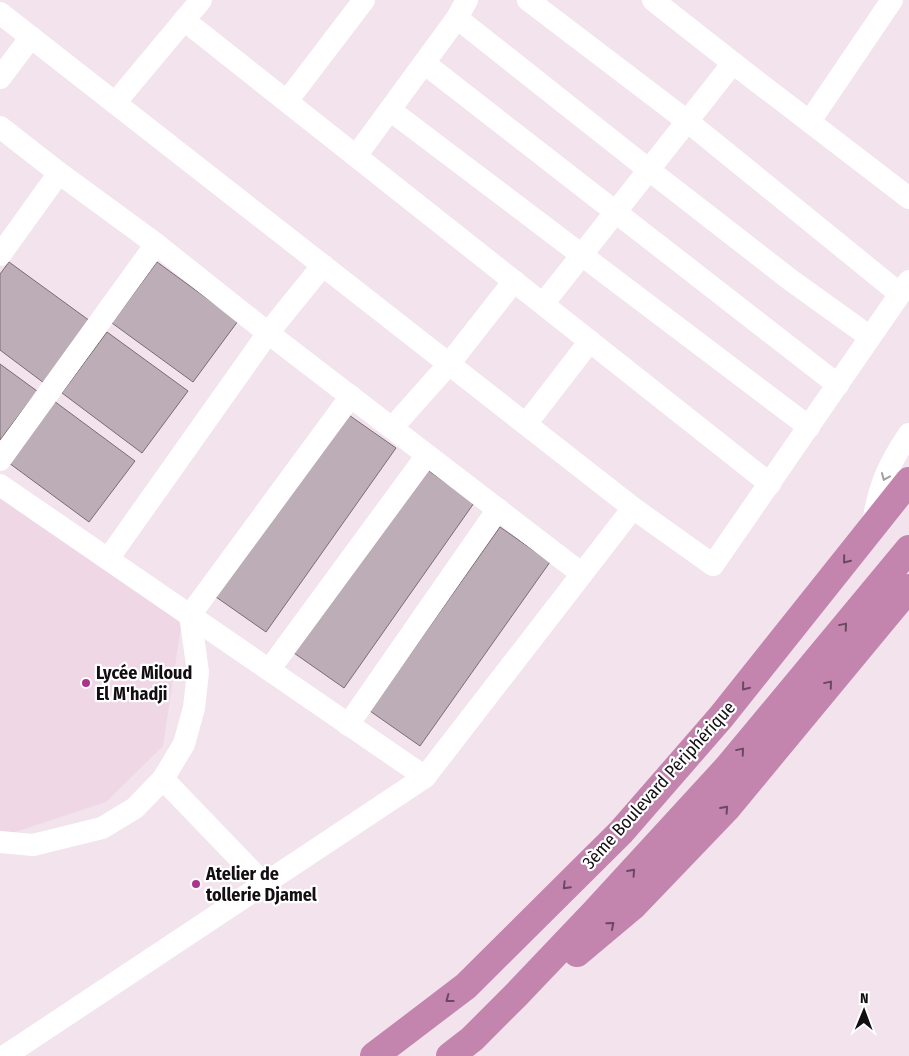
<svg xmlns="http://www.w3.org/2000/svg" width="909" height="1056" viewBox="0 0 909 1056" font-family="'Fira Sans Condensed',sans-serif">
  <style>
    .built { fill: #efd7e6 }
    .building { fill: #bdadb7; stroke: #7a6c75 }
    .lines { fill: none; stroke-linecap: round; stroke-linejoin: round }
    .minor { stroke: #fff; stroke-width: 22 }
    .highway { stroke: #c384ae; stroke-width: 28 }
    .oneway { stroke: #a19fa0 }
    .oneway2 { stroke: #6b4960 }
    .poi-dot { fill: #aa348c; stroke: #fff; stroke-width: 2 }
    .labels { text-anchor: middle; stroke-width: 4.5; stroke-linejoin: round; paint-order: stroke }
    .poi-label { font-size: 18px; font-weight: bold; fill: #130e11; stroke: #fff; text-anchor: start }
    .street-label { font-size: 18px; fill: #130e11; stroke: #fff }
  </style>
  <rect width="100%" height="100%" fill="#f3e3ed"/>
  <polygon class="built" points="0,490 182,620 163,746 106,802 0,837"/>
  <g class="building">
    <polygon points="9,262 90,321 44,383 0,350 0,274"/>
    <polygon points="157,262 238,321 193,382 112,323"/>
    <polygon points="107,332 188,391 142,453 62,393"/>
    <polygon points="0,364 37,391 0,440"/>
    <polygon points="54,401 135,461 89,522 9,463"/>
    <polygon points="346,413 396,448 266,632 216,597"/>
    <polygon points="425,468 474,503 344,688 294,653"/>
    <polygon points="500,527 550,562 420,746 370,711"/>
  </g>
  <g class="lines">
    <g class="minor">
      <polyline points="528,0 687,121 900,294"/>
      <polyline points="653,0 733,63 909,198"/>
      <polyline points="0,13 633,508 713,565 909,281"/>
      <polyline points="457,18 649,170 792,281 870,337"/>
      <polyline points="184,20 770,484"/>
      <polyline points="424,63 838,385"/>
      <polyline points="0,78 31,37"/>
      <polyline points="287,101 364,0"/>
      <polyline points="115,103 201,0"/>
      <polyline points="390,110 809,427"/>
      <polyline points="810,121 892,0"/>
      <polyline points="0,127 59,173 156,244 268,333 582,574"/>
      <polyline points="356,156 457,18 467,0"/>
      <polyline points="0,255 59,173"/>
      <polyline points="543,304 733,63"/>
      <polyline points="526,424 590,341"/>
      <polyline points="392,428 449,364 514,281"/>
      <polyline points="0,460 156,244"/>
      <polyline points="0,485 425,777"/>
      <path d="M872,529C878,489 886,468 909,434"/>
      <polyline points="108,559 268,333 323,265"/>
      <polyline points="269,670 427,455"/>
      <polyline points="348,725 498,509"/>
      <polyline points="163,779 264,884"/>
      <polyline points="0,842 33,845 102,828 135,808 163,779 184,744 194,708 198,672 190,615 351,396"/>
      <polyline points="5,1056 425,777 633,508"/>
    </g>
    <g class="highway">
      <polyline points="577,953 633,906 727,808 909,588"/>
      <polyline points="374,1056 466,986 621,832 721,717 909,481"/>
      <polyline points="450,1056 472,1039 516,995 595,912 728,767 909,549"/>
    </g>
  </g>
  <defs><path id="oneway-chevron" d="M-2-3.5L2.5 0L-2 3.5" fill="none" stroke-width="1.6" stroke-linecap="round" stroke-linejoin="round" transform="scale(1.25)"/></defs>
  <use class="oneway" href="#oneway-chevron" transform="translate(885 477) rotate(113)"/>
  <g class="oneway2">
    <use href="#oneway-chevron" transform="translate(846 560) rotate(129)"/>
    <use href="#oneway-chevron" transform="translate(844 626) rotate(-50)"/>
    <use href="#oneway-chevron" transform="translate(829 684) rotate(-50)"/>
    <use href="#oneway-chevron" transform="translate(745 687) rotate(129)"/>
    <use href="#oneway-chevron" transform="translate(741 751) rotate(-50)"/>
    <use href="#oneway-chevron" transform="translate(725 809) rotate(-48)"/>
    <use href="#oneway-chevron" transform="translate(632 872) rotate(-48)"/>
    <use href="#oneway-chevron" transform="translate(566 886) rotate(135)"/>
    <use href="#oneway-chevron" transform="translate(611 925) rotate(-40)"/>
    <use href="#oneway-chevron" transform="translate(449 999) rotate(143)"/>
  </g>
  <g class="poi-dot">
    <circle cx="86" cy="683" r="5"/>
    <circle cx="196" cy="884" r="5"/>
  </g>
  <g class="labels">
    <g class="poi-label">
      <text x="96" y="679">Lycée Miloud<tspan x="96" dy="21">El M'hadji</tspan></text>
      <text x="206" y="880">Atelier de<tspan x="206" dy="21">tollerie Djamel</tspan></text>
    </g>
    <g class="street-label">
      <text transform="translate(659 785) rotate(-48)" y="6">3ème Boulevard Périphérique</text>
    </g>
  </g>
  <g transform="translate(864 1011) rotate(1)" stroke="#ffffff" stroke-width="4" paint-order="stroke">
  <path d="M0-4L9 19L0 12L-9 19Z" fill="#130e11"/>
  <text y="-8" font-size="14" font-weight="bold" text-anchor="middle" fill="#130e11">N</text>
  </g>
</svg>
